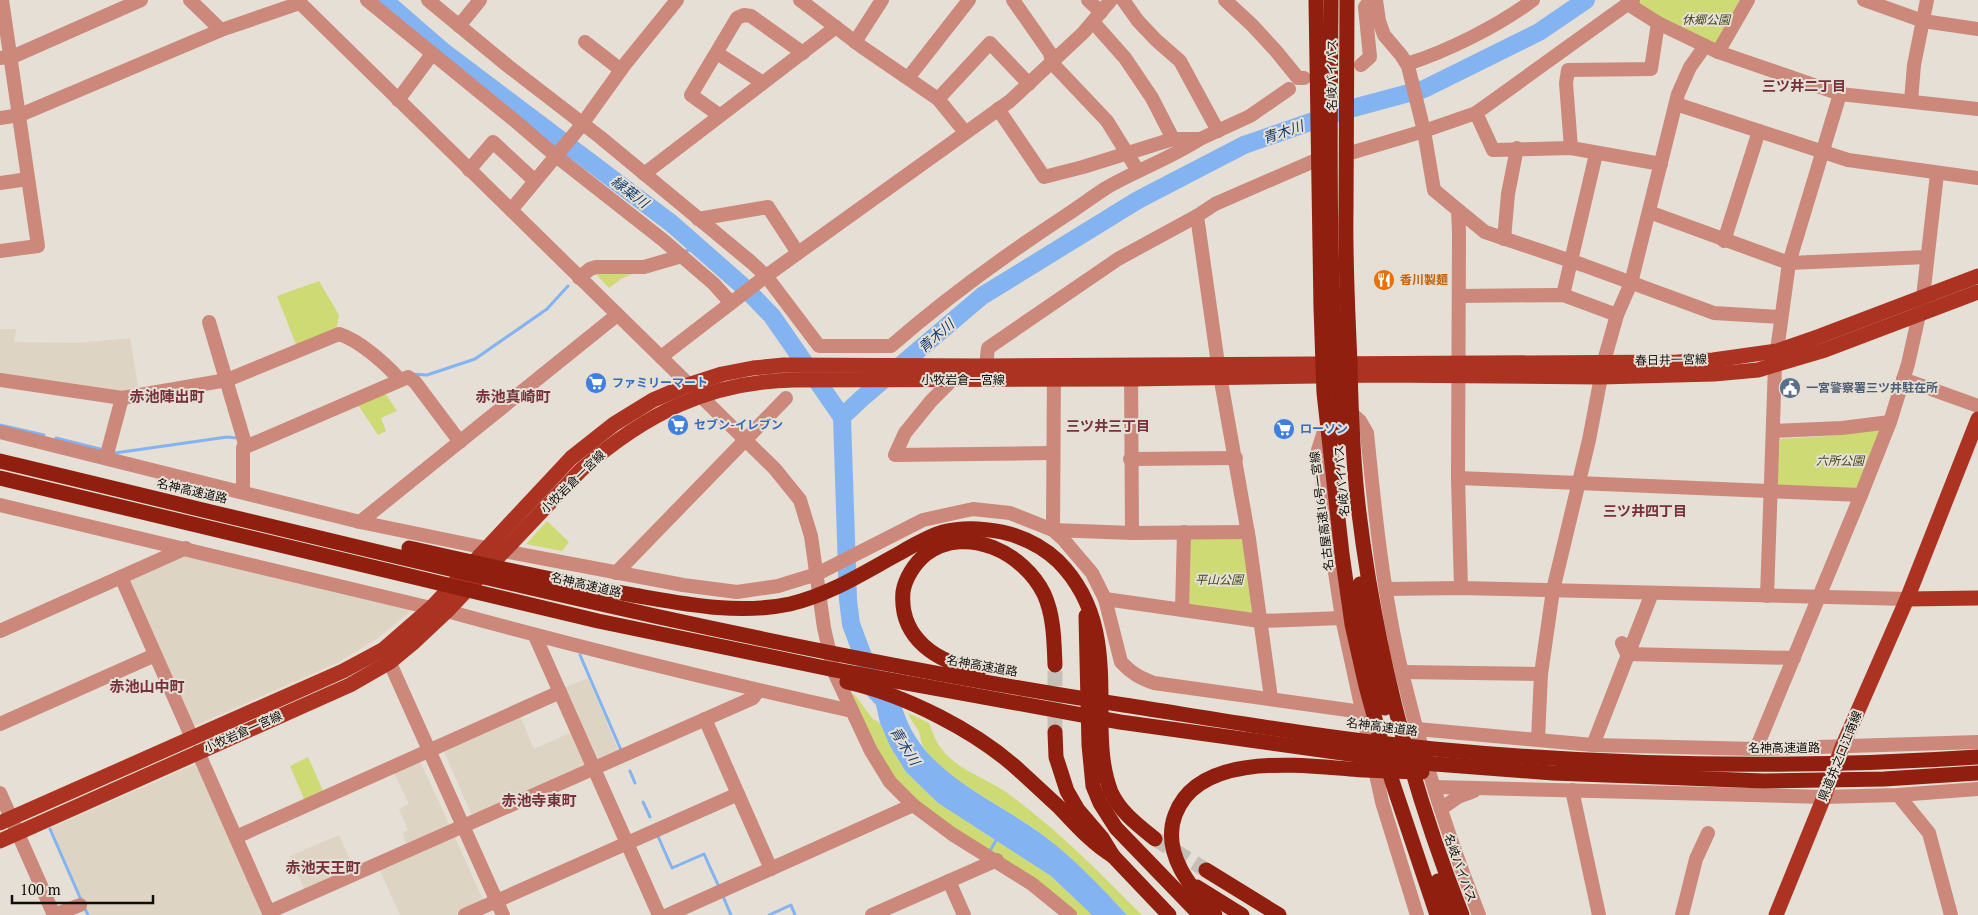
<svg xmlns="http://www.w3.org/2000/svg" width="1978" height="915" viewBox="0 0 1978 915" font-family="'PT Serif','Noto Sans JP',serif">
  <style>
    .built { fill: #ded4c3 }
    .green { fill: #cedb74 }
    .water { fill: #83b4f1 }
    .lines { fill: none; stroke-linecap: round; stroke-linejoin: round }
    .stream { stroke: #83b4f1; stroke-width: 3 }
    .river { stroke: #83b4f1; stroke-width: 18 }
    .highway-tunnel { stroke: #c5c0b7; stroke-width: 15; stroke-dasharray: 15 8; stroke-linecap: butt }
    .minor { stroke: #cb887b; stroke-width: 14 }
    .major { stroke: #ac3321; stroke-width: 15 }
    .highway { stroke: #911f0f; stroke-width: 15 }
    .labels { text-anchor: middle; stroke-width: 4; stroke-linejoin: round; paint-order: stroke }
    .park-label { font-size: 12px; font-style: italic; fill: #43481d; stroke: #e5dfd5 }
    .street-label { font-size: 12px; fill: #100e0b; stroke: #e5dfd5 }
    .food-label { font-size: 12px; font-weight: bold; fill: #c56008; stroke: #e5dfd5; text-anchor: start }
    .shop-label { font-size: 12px; font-weight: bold; fill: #366cbe; stroke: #e5dfd5; text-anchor: start }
    .service-label { font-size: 12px; font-weight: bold; fill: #4e5e75; stroke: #e5dfd5; text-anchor: start }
    .neighbourhood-label { font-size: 14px; font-weight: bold; fill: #78313b; stroke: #e5dfd5 }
    .water-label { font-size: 14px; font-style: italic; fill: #143e6e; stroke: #e5dfd5 }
    .quarter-label { font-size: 15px; font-weight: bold; fill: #78313b; stroke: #e5dfd5 }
  </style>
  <rect width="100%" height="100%" fill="#e5dfd5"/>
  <g class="built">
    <polygon points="0,329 16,329 14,342 76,343 130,338 139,392 126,394 0,376"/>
    <polygon points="184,555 410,609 410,612 378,638 337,663 194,726 190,724 127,584 130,578"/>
    <polygon points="588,678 619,752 599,761 593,758 563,688"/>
    <polygon points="519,714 534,749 574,731 586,768 477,816 471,814 444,751"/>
    <polygon points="419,759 450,826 408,846 402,833 408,830 399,809 409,804 393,771"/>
    <polygon points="196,764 264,915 89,915 51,828"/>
    <polygon points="339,835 355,870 305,891 290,856"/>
    <polygon points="454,835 483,900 481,905 458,915 400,915 378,866"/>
  </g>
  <g class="green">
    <polygon points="1641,0 1741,0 1716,48 1636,5"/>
    <polygon points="595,273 632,274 621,279 609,288"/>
    <polygon points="319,281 339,315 336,332 297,347 277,296"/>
    <polygon points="383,390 397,411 381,418 386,431 378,435 356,402"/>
    <polygon points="1883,428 1858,488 1777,485 1780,439 1841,435"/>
    <polygon points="547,521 569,542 562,551 526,544"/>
    <polygon points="1244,536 1254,615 1188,607 1189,537"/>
    <polygon points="851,694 855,695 872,718 880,723 890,746 906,772 938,803 1051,876 1092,915 1077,915 1063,902 918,803 895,779 886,765"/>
    <path d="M908,713L929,723C933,734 937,745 945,753C960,770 984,778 1003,790C1054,826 1098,871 1142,915H1127C1101,887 1075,859 1044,836C1008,808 951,784 924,748C920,743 921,735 918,730C914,724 911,720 908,713Z"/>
    <polygon points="308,757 324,793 305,801 290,766"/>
  </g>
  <path class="water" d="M895,686C900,700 904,716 911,729C936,778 1002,804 1044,836C1075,859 1101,887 1127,915H1092L1051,876L938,803L906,772L890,746L880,723L876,705L862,690Z"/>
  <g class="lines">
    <g class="stream">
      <polyline points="686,251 699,247"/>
      <polyline points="411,374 427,375 475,359 547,309 568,286"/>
      <polyline points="0,425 44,435"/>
      <polyline points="56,438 104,450"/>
      <polyline points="115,453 227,437 237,438"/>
      <polyline points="580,655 621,750"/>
      <polyline points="630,771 635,783"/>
      <polyline points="643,802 650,817"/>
      <polyline points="50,829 82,902"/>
      <polyline points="657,834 672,868 704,854 719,887"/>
      <polyline points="991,849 998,837"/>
      <polyline points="722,894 731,915"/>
      <polyline points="84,907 88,915"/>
      <polyline points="769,915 791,905 795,915"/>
    </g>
    <g class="river">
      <polyline points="384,0 444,52 671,223 745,288 772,316 842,417"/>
      <polyline points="876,691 851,624 848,600 842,417 861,399 982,296 1138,200 1244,145 1342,111 1424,89 1539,32 1586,0"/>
    </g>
    <g class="highway-tunnel">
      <polyline points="1055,732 1055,665"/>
      <polyline points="1155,839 1206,870"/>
    </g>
    <g class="minor">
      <polyline points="190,0 221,30"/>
      <polyline points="297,0 775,469 800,500 811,536 824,628 834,672 871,751 890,782 913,805 952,834 1032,884 1070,915"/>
      <polyline points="367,0 514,120 556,156 663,240 714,284 731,303"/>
      <path d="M428,0L508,66L600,137L751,262L766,276L819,346H891C946,298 1004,256 1065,216C1079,207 1092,197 1106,188C1137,170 1171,158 1200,139"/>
      <polyline points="800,0 862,47 938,99 965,132"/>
      <polyline points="1013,0 1050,53 1052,63 1107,121 1138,171"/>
      <polyline points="1088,0 1101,12"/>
      <polyline points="1123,0 1138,21 1156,40 1180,61 1218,131"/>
      <polyline points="1225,0 1252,25 1276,51 1298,78 1304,78"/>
      <polyline points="1376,0 1379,21 1384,35 1401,55 1408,66 1424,131 1434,190 1458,210 1459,232 1458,478 1461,588"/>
      <polyline points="1864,0 1923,21 1978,29"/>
      <polyline points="1628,4 1658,23 1718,52 1840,94 1978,109"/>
      <polyline points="1093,22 1125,58 1152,98 1173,139"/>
      <polyline points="459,26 480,0"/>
      <polyline points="585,42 621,70"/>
      <polyline points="855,42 882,0"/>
      <polyline points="1718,52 1748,0"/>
      <polyline points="717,53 763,83"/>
      <polyline points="0,58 12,57 141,0"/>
      <path d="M1407,64C1448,51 1498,26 1533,0"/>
      <polyline points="1361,65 1370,57 1365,7 1368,3 1373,0"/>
      <polyline points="908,78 969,0"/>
      <polyline points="938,99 990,43 1029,84"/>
      <polyline points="398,100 432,54"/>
      <polyline points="1911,101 1914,65 1927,0"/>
      <polyline points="1676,104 1848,160 1978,178"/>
      <polyline points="998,109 1044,177 1083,167 1173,139 1200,139 1250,116 1289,89"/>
      <polyline points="1476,113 1493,150 1571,148 1661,164"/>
      <polyline points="719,115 691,95 737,18 744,15 751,16 803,53"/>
      <polyline points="0,118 20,115 221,30 300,3"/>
      <polyline points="1571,148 1566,83 1568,70 1651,69 1658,23"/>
      <polyline points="1347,154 1424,131 1476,113 1633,0"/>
      <polyline points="469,170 493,142 535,181"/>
      <polyline points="644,174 836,27"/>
      <polyline points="0,183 28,179"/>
      <polyline points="511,210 580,127 626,63 677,0"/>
      <polyline points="1458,210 1485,232 1583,265 1714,313 1781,317"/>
      <polyline points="1649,212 1789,263 1927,257"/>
      <polyline points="698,219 768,207 798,253"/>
      <polyline points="1504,239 1508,194 1517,148"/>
      <polyline points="1724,241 1759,131"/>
      <polyline points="0,251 38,246 2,0"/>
      <polyline points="579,278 590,269 596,267 644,267 682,256"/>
      <polyline points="1563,295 1596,154"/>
      <polyline points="1459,296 1563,295 1617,315"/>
      <polyline points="209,322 246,447"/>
      <polyline points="661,357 766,276 1010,101 1083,33 1111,0"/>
      <polyline points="986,366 988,348 1118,259 1197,216"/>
      <polyline points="1131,368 1132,533"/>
      <polyline points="1903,379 1978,406"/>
      <path d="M0,380L122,398L227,380L339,334C359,340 386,364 400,380"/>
      <polyline points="952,380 931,401 905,433 895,455 1052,453"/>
      <path d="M1351,413L1360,421L1367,433C1375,513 1383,594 1402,673C1422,755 1448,837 1479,915"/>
      <polyline points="1324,431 1318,450 1331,546 1342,618 1382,802 1417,915"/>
      <polyline points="1774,431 1842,428 1890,422"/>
      <polyline points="0,432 360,522 486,548"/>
      <polyline points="106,458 122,398"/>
      <polyline points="1130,459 1236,458"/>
      <polyline points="1458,478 1861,495"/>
      <polyline points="243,492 243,448 408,377 415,382 460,442"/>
      <polyline points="0,505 431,608"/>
      <polyline points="360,522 617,315"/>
      <polyline points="1053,530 1132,533 1248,532"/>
      <polyline points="1053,530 1054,368"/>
      <path d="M504,551L683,585L737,592L778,586L817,574L923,520L973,509L1010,513L1053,530L1063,539L1092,573L1105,599L1121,662C1131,673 1140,678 1154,683L1362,712"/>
      <polyline points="616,573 786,398"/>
      <polyline points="121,577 192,738"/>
      <polyline points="1386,589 1461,588 1907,599"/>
      <polyline points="1767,596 1775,365 1789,263 1840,94"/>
      <polyline points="1105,599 1260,621 1342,618"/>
      <polyline points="1182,610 1184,532"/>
      <path d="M447,611C581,648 716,681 852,711"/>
      <polyline points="0,631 186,548"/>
      <polyline points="535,636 659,915"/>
      <polyline points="1622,643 1627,654 1794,658"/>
      <polyline points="385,652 503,915"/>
      <polyline points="1402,672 1541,674"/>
      <polyline points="1271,698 1249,539 1218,364 1197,216 1215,204 1314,161"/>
      <polyline points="705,719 771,869"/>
      <polyline points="0,724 155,655"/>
      <polyline points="1417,729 1593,745 1756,749 1978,742"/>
      <polyline points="1538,739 1541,674 1553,590 1589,440 1604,361 1617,315 1631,283 1678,94 1690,67 1705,46"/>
      <polyline points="1593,745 1652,593"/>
      <polyline points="1756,749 1861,495 1890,422 1908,364 1923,297 1937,174"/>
      <polyline points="198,752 270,915"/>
      <polyline points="1435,787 1824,797 1898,795 1978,789"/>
      <polyline points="1572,790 1599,915"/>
      <polyline points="0,793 54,915"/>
      <polyline points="1898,795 1929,833 1951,915"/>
      <polyline points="1442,808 1458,797 1474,791"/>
      <polyline points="236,837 560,692"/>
      <polyline points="949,881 964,915"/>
      <polyline points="269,912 753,698 758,691"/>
      <polyline points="54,915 80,905"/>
      <polyline points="465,915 738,794"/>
      <polyline points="668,915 913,805"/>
      <polyline points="872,915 997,860"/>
      <polyline points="1682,915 1696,859 1708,833"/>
    </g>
    <g class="major">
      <polyline points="1907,599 1978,598"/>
      <polyline points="0,823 343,671 384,649 431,608 571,458 614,424 653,400 688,385 722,374 753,368 784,365 986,366 1677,362 1713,360 1777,351 1820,336 1978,276"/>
      <path d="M0,841L350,685L390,662L413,643L447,611L581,470C645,414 708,382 794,380L1131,379L1380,375L1601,377L1714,374L1758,370L1825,350L1978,292"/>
      <polyline points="1776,915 1824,797 1842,747 1907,599 1978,419"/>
    </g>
    <g class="highway">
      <polyline points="1316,0 1321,308 1324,393 1342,554 1352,624 1366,686 1392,781 1437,915"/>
      <path d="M1331,0C1330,146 1327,294 1343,439"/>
      <path d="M1347,0C1347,70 1346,140 1346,210C1345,262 1348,313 1350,364C1351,414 1353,464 1359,513C1376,651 1411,786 1462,915"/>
      <path d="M0,461C373,550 745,647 1124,705C1227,721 1330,739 1434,749C1613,766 1798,769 1978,757"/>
      <polyline points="0,478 598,621 830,669 1120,722 1350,754 1435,764 1553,773 1764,781 1884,779 1978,773"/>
      <path d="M409,548C484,565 558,582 633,595C685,604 738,615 790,604C829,595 863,573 898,554C912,546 927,537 943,532C962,527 982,528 1002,532C1024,537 1042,546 1058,561C1103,606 1101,660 1101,719C1101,743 1102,769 1111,792C1120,812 1139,826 1155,839"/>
      <polyline points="1360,584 1367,633 1385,708"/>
      <polyline points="1086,616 1089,745 1093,786 1100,803 1116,828 1200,915"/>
      <path d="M979,670C938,663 899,639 903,592C905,578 915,563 926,554C967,524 1024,553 1044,594C1054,616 1054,641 1055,665"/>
      <path d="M847,682C905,695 977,731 1021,772C1034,784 1047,796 1060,808C1077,826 1092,843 1113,856"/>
      <polyline points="1055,732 1056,757 1067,791 1078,810 1102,838 1113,856 1169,915"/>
      <polyline points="1206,870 1279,915"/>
      <polyline points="1438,881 1449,915"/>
      <polyline points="1197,887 1242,915"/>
      <path d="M1215,915C1191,888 1161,853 1175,815C1198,752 1298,765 1350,769C1374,771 1398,771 1422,772"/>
    </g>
  </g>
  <defs>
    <g id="restaurant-disc" transform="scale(1.125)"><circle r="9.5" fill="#e8710a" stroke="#e5dfd5"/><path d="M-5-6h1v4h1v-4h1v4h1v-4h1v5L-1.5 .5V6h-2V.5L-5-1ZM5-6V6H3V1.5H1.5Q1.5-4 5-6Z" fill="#fff"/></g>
    <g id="supermarket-disc" transform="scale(1.125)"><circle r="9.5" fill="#3f7fe0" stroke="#e5dfd5"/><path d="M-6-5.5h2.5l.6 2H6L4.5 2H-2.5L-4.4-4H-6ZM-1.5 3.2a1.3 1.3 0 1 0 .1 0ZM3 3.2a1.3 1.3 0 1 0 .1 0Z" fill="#fff"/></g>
    <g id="civic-disc" transform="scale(1.125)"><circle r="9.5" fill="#5c6f8a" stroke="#e5dfd5"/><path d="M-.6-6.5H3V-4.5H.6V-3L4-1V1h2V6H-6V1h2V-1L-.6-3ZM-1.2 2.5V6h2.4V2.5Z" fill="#fff"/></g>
  </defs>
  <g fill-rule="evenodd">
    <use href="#restaurant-disc" x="1384" y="280"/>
    <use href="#supermarket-disc" x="596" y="383"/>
    <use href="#civic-disc" x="1790" y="388"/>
    <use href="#supermarket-disc" x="678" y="425"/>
    <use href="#supermarket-disc" x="1284" y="429"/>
  </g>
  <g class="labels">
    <g class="park-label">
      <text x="1706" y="24">休郷公園</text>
      <text x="1840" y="465">六所公園</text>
      <text x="1219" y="584">平山公園</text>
    </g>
    <g class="street-label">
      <text transform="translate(1332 75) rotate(-90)" y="4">名岐バイパス</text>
      <text transform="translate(1671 360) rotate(-1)" y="4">春日井一宮線</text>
      <text x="963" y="384">小牧岩倉一宮線</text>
      <text transform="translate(1342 481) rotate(-95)" y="4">名岐バイパス</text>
      <text transform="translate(573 482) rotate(-44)" y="4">小牧岩倉一宮線</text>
      <text transform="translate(192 491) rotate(13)" y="4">名神高速道路</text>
      <text transform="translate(1322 511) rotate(-97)" y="4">名古屋高速16号一宮線</text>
      <text transform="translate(586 585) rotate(13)" y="4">名神高速道路</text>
      <text transform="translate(982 666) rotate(10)" y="4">名神高速道路</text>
      <text transform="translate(1382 727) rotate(7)" y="4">名神高速道路</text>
      <text transform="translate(243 732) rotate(-24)" y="4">小牧岩倉一宮線</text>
      <text x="1784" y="752">名神高速道路</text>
      <text transform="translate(1840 756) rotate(-68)" y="4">県道井之口江南線</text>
      <text transform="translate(1460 868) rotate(70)" y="4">名岐バイパス</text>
    </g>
    <g class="food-label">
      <text x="1400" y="284">香川製麺</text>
    </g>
    <g class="shop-label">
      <text x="612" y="387">ファミリーマート</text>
      <text x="694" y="429">セブン-イレブン</text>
      <text x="1300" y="433">ローソン</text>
    </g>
    <g class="service-label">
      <text x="1806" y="392">一宮警察署三ツ井駐在所</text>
    </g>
    <g class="neighbourhood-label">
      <text x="1804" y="91">三ツ井二丁目</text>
      <text x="1108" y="431">三ツ井三丁目</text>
      <text x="1645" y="516">三ツ井四丁目</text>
    </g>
    <g class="water-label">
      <text transform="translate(1283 132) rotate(-19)" y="5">青木川</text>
      <text transform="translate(630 192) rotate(37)" y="5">縁葉川</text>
      <text transform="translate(936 336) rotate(-41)" y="5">青木川</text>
      <text transform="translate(905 746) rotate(58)" y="5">青木川</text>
    </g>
    <g class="quarter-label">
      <text x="167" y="402">赤池陣出町</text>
      <text x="513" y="402">赤池真崎町</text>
      <text x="147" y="692">赤池山中町</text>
      <text x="539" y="806">赤池寺東町</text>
      <text x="323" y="873">赤池天王町</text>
    </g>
  </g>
  <path d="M12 895v8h141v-8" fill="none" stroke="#100e0b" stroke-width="2.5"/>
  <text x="20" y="895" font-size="15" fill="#100e0b" stroke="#e5dfd5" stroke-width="4" paint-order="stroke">100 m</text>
</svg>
